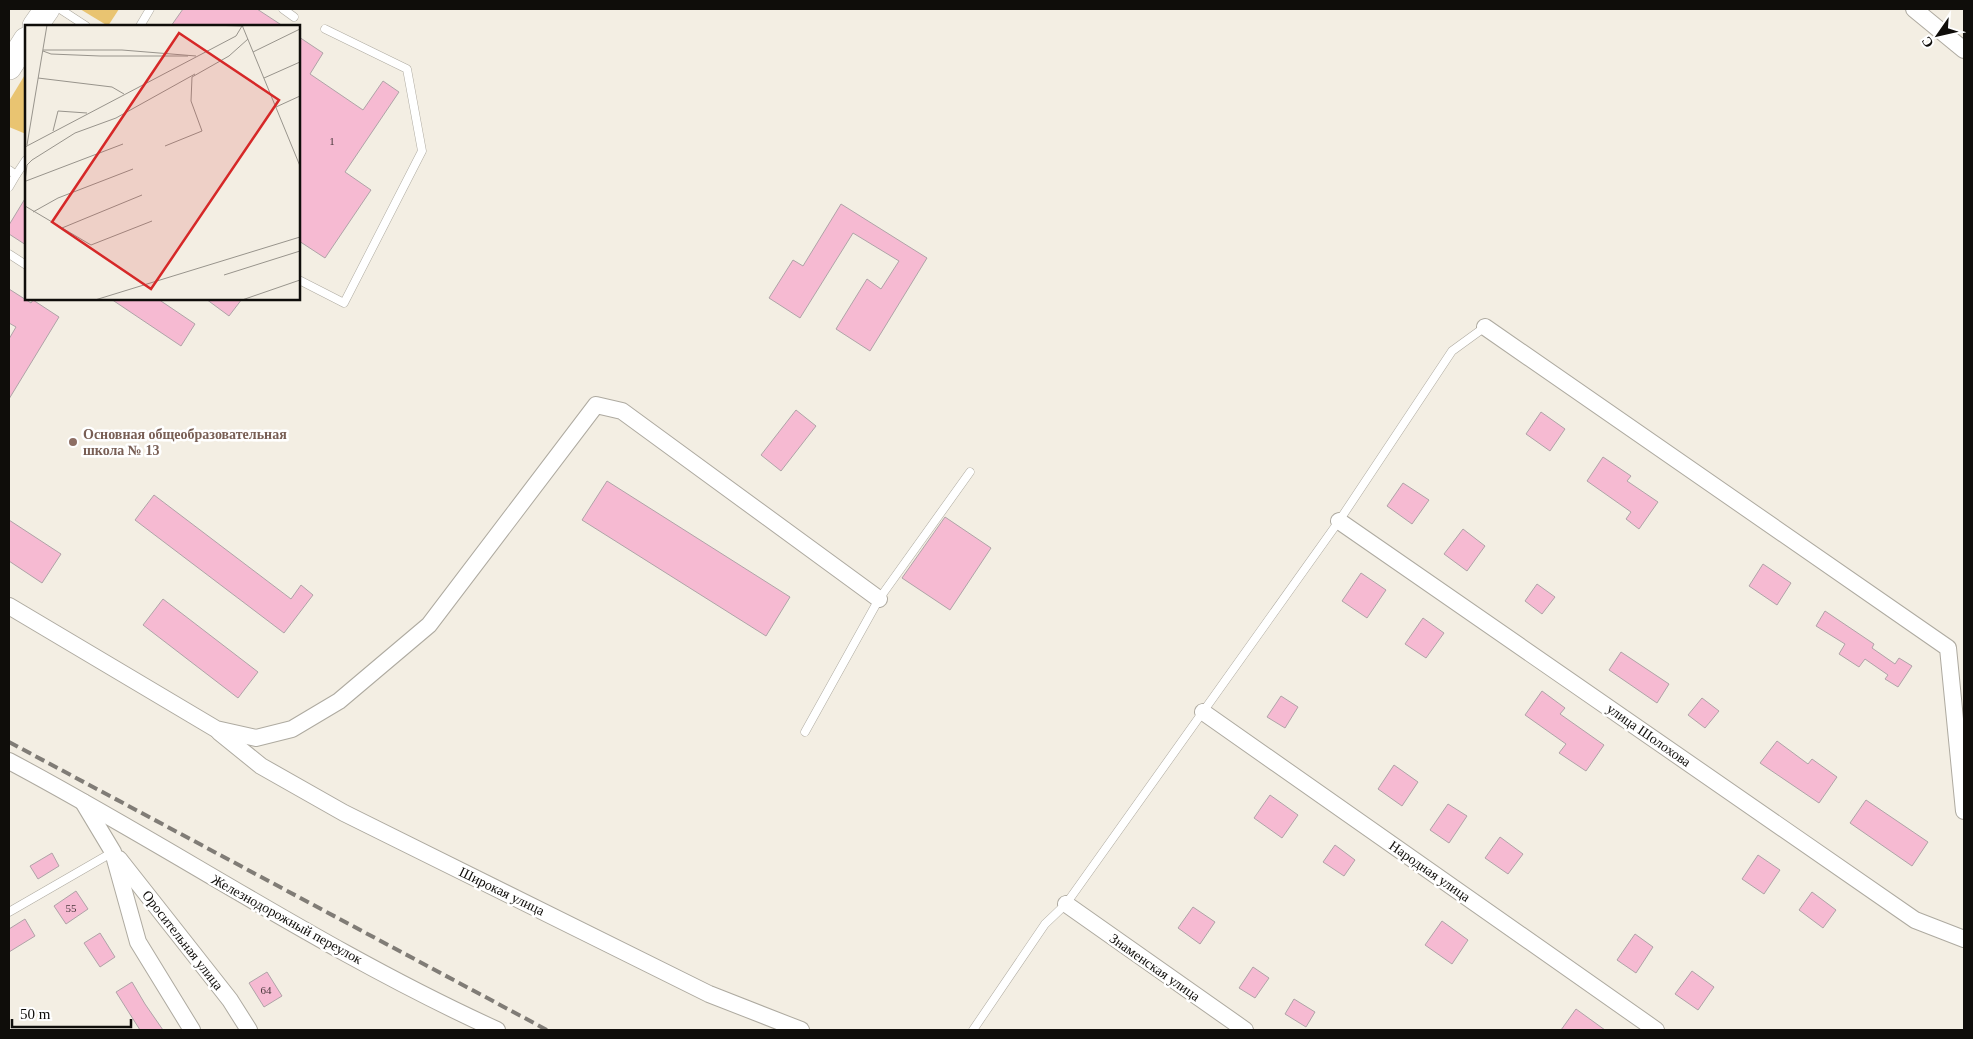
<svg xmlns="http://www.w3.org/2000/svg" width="1973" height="1039" viewBox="0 0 1973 1039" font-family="'Times New Roman',serif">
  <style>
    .green { fill: #e9c471 }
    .building { fill: #f6bad2; stroke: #afa3a7 }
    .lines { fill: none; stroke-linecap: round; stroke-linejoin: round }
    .service-casing { stroke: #aeaaa0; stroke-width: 9 }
    .minor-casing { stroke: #aeaaa0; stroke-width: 18 }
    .primary-casing { stroke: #aeaaa0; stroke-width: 26 }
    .service { stroke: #fff; stroke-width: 8 }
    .minor { stroke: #fff; stroke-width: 16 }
    .primary { stroke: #fff; stroke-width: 25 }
    .rail { stroke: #807c76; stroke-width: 4; stroke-dasharray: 10 5; stroke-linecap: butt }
    .education-dot { fill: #8d6e63; stroke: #fff; stroke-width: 2 }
    .labels { text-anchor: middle; stroke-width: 5; stroke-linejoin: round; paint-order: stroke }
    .number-label { font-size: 11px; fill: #49383c }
    .education-label { font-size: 14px; font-weight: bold; fill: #785e54; stroke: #fff; text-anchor: start }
    .street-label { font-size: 14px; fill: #0f0d0a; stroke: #fff }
    .inset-road { fill: none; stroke: #98948c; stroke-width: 1 }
    .view { fill: #d62828; fill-opacity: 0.15; stroke: #d62828; stroke-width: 2.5 }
    .inset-edge { fill: none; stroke: #0f0d0a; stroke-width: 2.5 }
  </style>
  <rect width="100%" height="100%" fill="#f3eee3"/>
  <g class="green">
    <polygon points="80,9 119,9 108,26"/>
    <polygon points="26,73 26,134 9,127 9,101"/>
  </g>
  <g class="building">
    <polygon points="183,9 257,9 283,26 171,26"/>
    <polygon points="299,37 323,53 310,74 363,110 383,81 399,92 345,172 371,190 325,258 299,241"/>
    <polygon points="26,197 26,245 9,234 9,225"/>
    <polygon points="841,204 927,258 870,351 836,329 867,279 881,289 899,261 853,233 800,318 769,298 793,260 803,266"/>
    <polygon points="9,289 31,303 33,300 59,317 9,399 9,339 16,327 9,323"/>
    <polygon points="111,299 158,299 195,324 181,346"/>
    <polygon points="206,299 242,299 229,316"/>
    <polygon points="796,410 816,426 781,471 761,455"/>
    <polygon points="1541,412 1565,429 1550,451 1526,434"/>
    <polygon points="1603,457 1631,476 1627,481 1658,502 1639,529 1626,519 1631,512 1587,481"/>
    <polygon points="607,481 790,597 766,636 582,520"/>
    <polygon points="1403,483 1429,500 1412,524 1387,506"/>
    <polygon points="154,495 291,599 301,585 313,595 284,633 135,520"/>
    <polygon points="945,517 991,548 950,610 902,578"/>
    <polygon points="9,520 61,554 42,583 9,561"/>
    <polygon points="1463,529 1485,546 1467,571 1444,554"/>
    <polygon points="1763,564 1791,583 1777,605 1749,586"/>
    <polygon points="1361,573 1386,590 1367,618 1342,601"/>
    <polygon points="1537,584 1555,597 1542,614 1525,601"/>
    <polygon points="163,599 258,672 238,698 143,625"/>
    <polygon points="1825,611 1874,644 1872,648 1895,664 1899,658 1912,666 1898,687 1885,679 1888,675 1865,659 1859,667 1839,654 1845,644 1816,626"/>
    <polygon points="1423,618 1444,633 1426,658 1405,644"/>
    <polygon points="1621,652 1669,684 1657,703 1609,670"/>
    <polygon points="1542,691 1565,708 1560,714 1604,745 1586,771 1559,753 1566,744 1525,715"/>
    <polygon points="1281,696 1298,707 1285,728 1267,717"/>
    <polygon points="1702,698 1719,711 1705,728 1688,715"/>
    <polygon points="1777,741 1808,764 1812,759 1837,777 1819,803 1760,763"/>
    <polygon points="1394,765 1418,782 1402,806 1378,789"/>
    <polygon points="1270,795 1298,815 1282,838 1254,818"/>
    <polygon points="1866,800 1928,842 1912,866 1850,823"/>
    <polygon points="1448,804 1467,816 1449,843 1430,830"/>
    <polygon points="1500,837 1523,854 1508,874 1485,858"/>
    <polygon points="1335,845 1355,860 1344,876 1323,862"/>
    <polygon points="52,853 59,866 38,879 30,866"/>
    <polygon points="1758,855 1780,870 1764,894 1742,879"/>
    <polygon points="76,891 88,909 66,924 54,906"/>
    <polygon points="1812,892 1836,910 1823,928 1799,910"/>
    <polygon points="1193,907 1215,922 1200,944 1178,928"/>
    <polygon points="25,919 35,936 9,952 9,929"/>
    <polygon points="1442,921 1468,940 1452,964 1425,945"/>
    <polygon points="100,933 115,957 100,967 84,943"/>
    <polygon points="1635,934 1653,947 1636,973 1617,960"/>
    <polygon points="1253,967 1269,978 1255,998 1239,988"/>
    <polygon points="1692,971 1714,987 1698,1010 1675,994"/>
    <polygon points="267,972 282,996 264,1007 249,983"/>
    <polygon points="132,982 145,1004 163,1030 140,1030 116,992"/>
    <polygon points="1294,999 1315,1012 1306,1027 1285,1014"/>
    <polygon points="1576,1009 1605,1030 1561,1030"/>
  </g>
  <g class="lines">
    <g class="service-casing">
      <g id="service">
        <polyline points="60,9 86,26"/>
        <polyline points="283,9 294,17"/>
        <polyline points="140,26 150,9"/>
        <polyline points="9,170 16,175 26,160"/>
        <polyline points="9,187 16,175"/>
        <polyline points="9,254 26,265"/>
        <polyline points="299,280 344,303 422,151 407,69 325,29"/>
        <polyline points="805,732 879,599 970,472"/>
        <polyline points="9,912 113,852"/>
        <polyline points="973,1030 1045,924 1066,904 1339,521 1452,351 1485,327"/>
      </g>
    </g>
    <g class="minor-casing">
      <g id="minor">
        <polyline points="1914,9 1964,50"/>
        <polyline points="1485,327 1948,648 1964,811"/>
        <polyline points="1339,521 1915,920 1964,939"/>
        <polyline points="9,606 216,729 256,738 292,729 339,701 429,625 596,405 622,411 879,599"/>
        <polyline points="1203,712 1656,1030"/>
        <polyline points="219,732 261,766 344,813 709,994 801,1030"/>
        <path d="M9,761C173,848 327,953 497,1030"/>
        <polyline points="83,802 113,852 138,942 192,1030"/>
        <polyline points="119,859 230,1000 249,1030"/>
        <polyline points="1066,904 1245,1030"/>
      </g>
    </g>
    <g class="primary-casing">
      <g id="primary">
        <polyline points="35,26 47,9"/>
        <polyline points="9,67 26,40"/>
      </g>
    </g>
    <use href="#service" class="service"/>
    <use href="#minor" class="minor"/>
    <use href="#primary" class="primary"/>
    <polyline class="rail" points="9,742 547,1030"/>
  </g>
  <circle class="education-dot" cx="73" cy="442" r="5"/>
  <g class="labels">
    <g class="number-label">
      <text x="332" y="145">1</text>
      <text x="71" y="912">55</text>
      <text x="266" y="994">64</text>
    </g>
    <g class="education-label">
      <text x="83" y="439">Основная общеобразовательная<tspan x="83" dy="16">школа № 13</tspan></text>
    </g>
    <g class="street-label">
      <text transform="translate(1649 735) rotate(35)" y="5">улица Шолохова</text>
      <text transform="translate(1430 871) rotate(35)" y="5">Народная улица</text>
      <text transform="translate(502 891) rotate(26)" y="5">Широкая улица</text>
      <text transform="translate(287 919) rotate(29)" y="5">Железнодорожный переулок</text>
      <text transform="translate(183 940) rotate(52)" y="5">Оросительная улица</text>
      <text transform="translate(1155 967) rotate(35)" y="5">Знаменская улица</text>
    </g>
  </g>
  <g transform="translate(25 25)">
    <rect width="275" height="275" fill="#f3eee3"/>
    <path class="inset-road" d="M185,0L217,1M217,0L275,141M18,25H97L171,31M18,26L26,29L75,31H163M228,27L275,4M13,53L87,62L99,69M239,53L275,37M251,82L275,71M28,106L33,86L62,88M2,120L22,0M140,121L177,106L166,76L167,52L204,31L223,14M0,122L211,11L217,1L222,0M0,156L2,140L7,135L50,108L91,93L170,49M1,156L98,119M0,181L66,220L127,196M8,187L33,173L108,144M37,203L117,170M199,250L275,226M70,275L275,212M217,275L275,255"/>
    <path class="view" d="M154,8L254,75L126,264L27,197Z"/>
    <rect width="275" height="275" class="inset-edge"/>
  </g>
  <rect width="1973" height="1039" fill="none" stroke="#0f0d0a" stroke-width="20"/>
  <g transform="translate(1938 35) rotate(236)" stroke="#ffffff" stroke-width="4" paint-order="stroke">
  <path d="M0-4L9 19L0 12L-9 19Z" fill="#0f0d0a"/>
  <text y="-8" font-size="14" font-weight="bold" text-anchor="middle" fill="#0f0d0a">С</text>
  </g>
  <path d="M12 1019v8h119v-8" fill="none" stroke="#0f0d0a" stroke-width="2.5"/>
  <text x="20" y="1019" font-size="15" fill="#0f0d0a" stroke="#ffffff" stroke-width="4" paint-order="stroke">50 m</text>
</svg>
